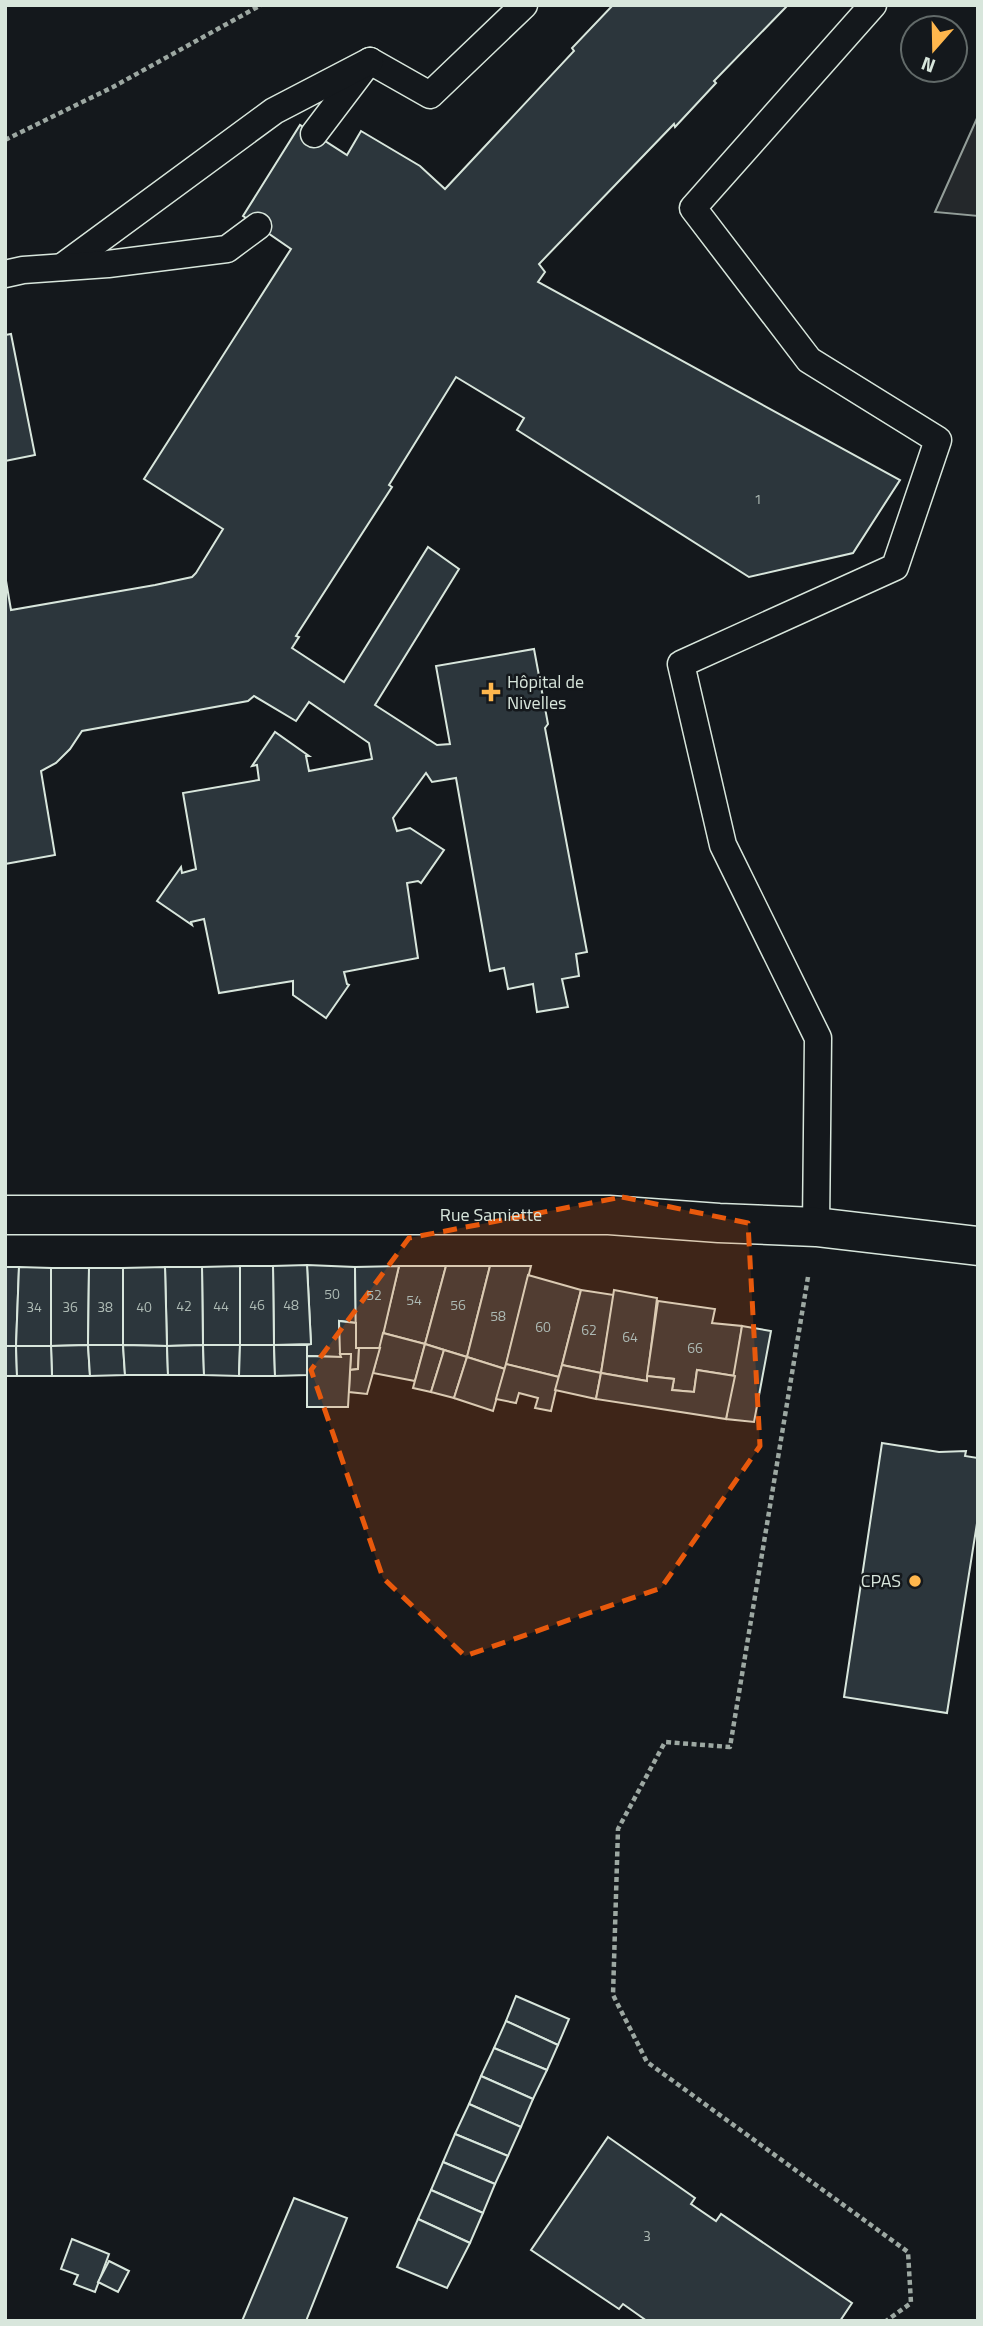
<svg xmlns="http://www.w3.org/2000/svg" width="983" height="2326" viewBox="0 0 983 2326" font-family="'Titillium Web',sans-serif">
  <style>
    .parking { fill: #24282b; stroke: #939e99; stroke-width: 2 }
    .building { fill: #2c363c; stroke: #d8e6dc; stroke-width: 2 }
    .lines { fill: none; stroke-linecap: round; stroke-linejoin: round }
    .service-casing { stroke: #d8e6dc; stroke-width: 29 }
    .minor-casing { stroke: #d8e6dc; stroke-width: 41 }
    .path { stroke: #9da8a2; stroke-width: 4.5; stroke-dasharray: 5 3.5; stroke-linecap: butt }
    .service { stroke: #14181c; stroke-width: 26 }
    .minor { stroke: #14181c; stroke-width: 38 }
    .marked { fill: #e8590c; fill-opacity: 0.2; stroke: #e8590c; stroke-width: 5; stroke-dasharray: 14 9; stroke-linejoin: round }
    .poi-dot { fill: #ffb74d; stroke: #14181c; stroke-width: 2.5 }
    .labels { text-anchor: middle; stroke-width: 5; stroke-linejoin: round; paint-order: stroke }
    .number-label { font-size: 14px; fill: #adbab4 }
    .poi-label { font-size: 18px; fill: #d8e6dc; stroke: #14181c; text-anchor: start }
    .street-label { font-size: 18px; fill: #d8e6dc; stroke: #14181c }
  </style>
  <rect width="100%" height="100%" fill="#14181c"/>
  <polygon class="parking" points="978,116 978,216 935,212"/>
  <g class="building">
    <polygon points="613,5 788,5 714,81 716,83 675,127 674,124 539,264 545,272 538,282 900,480 853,553 749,577 517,430 524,418 456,377 389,485 392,487 296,636 299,637 292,648 344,682 428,547 459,569 375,705 437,745 450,744 436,666 534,649 548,724 545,728 587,952 576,954 579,976 562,979 568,1007 537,1012 533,984 508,989 504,968 490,971 456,778 432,782 426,773 393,818 397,831 410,828 444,850 421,883 418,881 407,883 418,958 344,972 347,984 349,985 326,1018 293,995 293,981 219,993 204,919 191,922 192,925 157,901 181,867 182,873 196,869 183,793 259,780 257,765 252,766 275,732 309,756 306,756 309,771 372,759 369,743 309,702 296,721 254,696 248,701 82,731 70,749 56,763 41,771 55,855 5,864 5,575 11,610 155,585 192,577 196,573 223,529 144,479 291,249 243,216 300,125 347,155 361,131 420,166 445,189 574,51 572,48"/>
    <polygon points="11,334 35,455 5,461 5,335"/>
    <polygon points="307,1265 355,1267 356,1323 339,1321 341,1357 307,1356 307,1345 311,1344"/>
    <polygon points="307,1265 311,1344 274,1345 273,1266"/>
    <polygon points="240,1266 273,1266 274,1345 240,1345"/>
    <polygon points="240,1266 240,1345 203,1345 202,1267"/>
    <polygon points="399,1266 446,1266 425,1344 383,1333"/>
    <polygon points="399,1266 380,1348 356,1348 355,1267"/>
    <polygon points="446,1266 490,1266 467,1357 425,1344"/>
    <polygon points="490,1266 531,1266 505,1369 467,1357"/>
    <polygon points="5,1267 19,1267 16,1346 5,1346"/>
    <polygon points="19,1267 51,1268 51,1346 16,1346"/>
    <polygon points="165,1267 202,1267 203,1345 167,1346"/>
    <polygon points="165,1267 167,1346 123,1345 123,1268"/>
    <polygon points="51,1268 89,1268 88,1345 51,1346"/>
    <polygon points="89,1268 123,1268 123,1345 88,1345"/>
    <polygon points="528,1275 581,1290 559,1377 506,1364"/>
    <polygon points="581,1290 614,1295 601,1373 562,1365"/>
    <polygon points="614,1290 657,1298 647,1381 601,1373"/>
    <polygon points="658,1301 715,1309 712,1323 742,1326 735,1376 697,1370 694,1392 672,1390 674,1379 647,1376"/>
    <polygon points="339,1321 356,1323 356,1348 359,1348 358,1369 350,1370 351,1354 340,1354"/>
    <polygon points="742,1326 771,1331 754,1422 726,1419"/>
    <polygon points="383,1333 425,1344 415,1381 373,1373"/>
    <polygon points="425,1344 444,1350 431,1392 413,1388"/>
    <polygon points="88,1345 90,1376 52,1376 51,1346"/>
    <polygon points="88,1345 123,1345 125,1375 90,1376"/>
    <polygon points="123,1345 167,1346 168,1375 125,1375"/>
    <polygon points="203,1345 204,1375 168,1375 167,1346"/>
    <polygon points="203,1345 240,1345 239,1376 204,1375"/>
    <polygon points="240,1345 274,1345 275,1376 239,1376"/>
    <polygon points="274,1345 307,1345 307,1375 275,1376"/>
    <polygon points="5,1346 16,1346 17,1376 5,1376"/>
    <polygon points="16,1346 51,1346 52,1376 17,1376"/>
    <polygon points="359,1348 380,1348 367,1394 349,1392 350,1370 358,1369"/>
    <polygon points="444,1350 467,1357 454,1398 431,1392"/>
    <polygon points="340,1354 351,1354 348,1407 307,1407 307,1356 341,1357"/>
    <polygon points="467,1357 505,1369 493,1411 454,1398"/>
    <polygon points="506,1364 559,1377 551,1411 535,1408 538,1398 519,1393 516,1403 496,1399"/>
    <polygon points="562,1365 601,1373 596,1399 555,1390"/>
    <polygon points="697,1370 735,1376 726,1419 596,1399 601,1373 647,1381 647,1376 674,1379 672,1390 694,1392"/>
    <polygon points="882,1443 939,1452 966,1451 965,1456 978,1458 978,1517 947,1713 844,1697"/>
    <polygon points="516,1996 569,2019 558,2045 506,2021"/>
    <polygon points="506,2021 558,2045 547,2070 494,2048"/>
    <polygon points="494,2048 547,2070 533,2099 481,2076"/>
    <polygon points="481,2076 533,2099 521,2127 469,2104"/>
    <polygon points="469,2104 521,2127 508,2156 455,2134"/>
    <polygon points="455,2134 508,2156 495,2184 443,2162"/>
    <polygon points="608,2137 695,2198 691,2204 716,2221 721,2214 852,2303 840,2321 647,2321 623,2304 619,2309 531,2250"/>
    <polygon points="443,2162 495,2184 483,2213 431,2190"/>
    <polygon points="431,2190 483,2213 470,2243 418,2219"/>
    <polygon points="294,2198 347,2218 306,2321 242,2321"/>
    <polygon points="418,2219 470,2243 447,2288 397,2267"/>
    <polygon points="72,2239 109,2254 95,2292 74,2284 78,2275 61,2269"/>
    <polygon points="109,2261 129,2271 118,2292 98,2282"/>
  </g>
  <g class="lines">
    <g class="service-casing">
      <g id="service">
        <polyline points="370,61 430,95 524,5"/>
        <polyline points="314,134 364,68"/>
        <polyline points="62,267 274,111 370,61"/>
        <polyline points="5,274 23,270 108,264 227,249 258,226"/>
        <polyline points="816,1227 818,1038 723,845 681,664 895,567 938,440 809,360 693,208 873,5"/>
      </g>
    </g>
    <g class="minor-casing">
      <g id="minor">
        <path id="s1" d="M5,1215H609L719,1223L816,1227L978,1246"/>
      </g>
    </g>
    <g class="path">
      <polyline points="5,140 113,87 261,5"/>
      <polyline points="808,1277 730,1747 665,1742 618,1829 613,1995 647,2062 908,2252 911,2303 886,2321"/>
    </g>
    <use href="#service" class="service"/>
    <use href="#minor" class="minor"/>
  </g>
  <path class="marked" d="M622,1197L748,1223L760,1446L661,1588L465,1656L383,1578L311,1370L409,1238Z"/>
  <g class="poi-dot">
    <path d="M487.5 681.5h7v7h7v7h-7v7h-7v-7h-7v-7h7z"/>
    <circle cx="915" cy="1581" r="7"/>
  </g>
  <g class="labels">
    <g class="number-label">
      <text x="758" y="504">1</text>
      <text x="332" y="1299">50</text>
      <text x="374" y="1300">52</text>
      <text x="414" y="1305">54</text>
      <text x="257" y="1310">46</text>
      <text x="291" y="1310">48</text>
      <text x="458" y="1310">56</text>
      <text x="184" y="1311">42</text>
      <text x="221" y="1311">44</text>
      <text x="34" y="1312">34</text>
      <text x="70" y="1312">36</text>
      <text x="105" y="1312">38</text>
      <text x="144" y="1312">40</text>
      <text x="498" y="1321">58</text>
      <text x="543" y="1332">60</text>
      <text x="589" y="1335">62</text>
      <text x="630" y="1342">64</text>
      <text x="695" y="1353">66</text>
      <text x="647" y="2241">3</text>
    </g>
    <g class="poi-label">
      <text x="507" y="688">Hôpital de<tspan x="507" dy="21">Nivelles</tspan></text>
      <text x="901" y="1587" text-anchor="end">CPAS</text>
    </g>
    <g class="street-label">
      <text dy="6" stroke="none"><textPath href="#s1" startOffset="486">Rue Samiette</textPath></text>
    </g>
  </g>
  <rect width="983" height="2326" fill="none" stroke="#d8e6dc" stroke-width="14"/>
  <g transform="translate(934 49) rotate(200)"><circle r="33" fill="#14181c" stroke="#626a69" stroke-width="2"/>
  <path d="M0-5L12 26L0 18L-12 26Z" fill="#ffb74d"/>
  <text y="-10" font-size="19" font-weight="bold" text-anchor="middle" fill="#d8e6dc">N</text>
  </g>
</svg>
